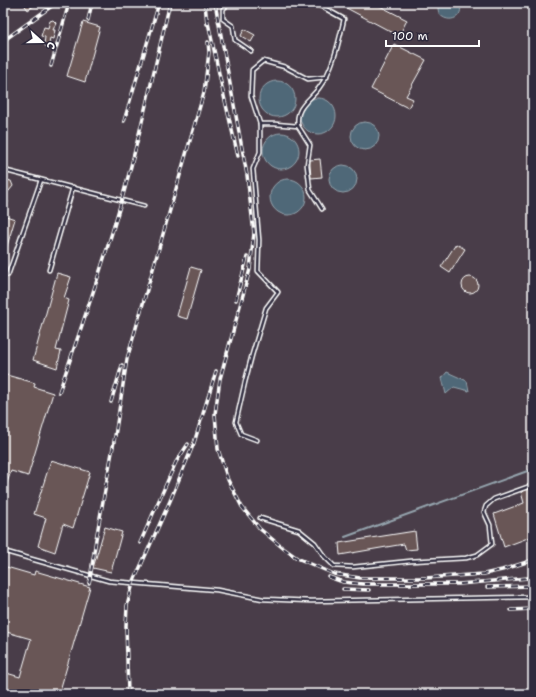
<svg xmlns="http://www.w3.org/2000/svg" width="536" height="697" viewBox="0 0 536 697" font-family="'Shantell Sans',sans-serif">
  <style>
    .built { fill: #493e48 }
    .water { fill: #4f6878; stroke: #95a4ae }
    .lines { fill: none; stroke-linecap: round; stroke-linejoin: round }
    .stream { stroke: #95a4ae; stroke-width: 2 }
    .building { fill: #695657; stroke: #fff }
    .service-casing { stroke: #fff; stroke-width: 5.5 }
    .service { stroke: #2f2a3d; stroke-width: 2.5 }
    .rail-casing { stroke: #fff; stroke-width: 3.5 }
    .rail { stroke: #2f2a3d; stroke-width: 2; stroke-dasharray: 6; stroke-linecap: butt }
  </style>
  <rect width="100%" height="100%" fill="#3b3342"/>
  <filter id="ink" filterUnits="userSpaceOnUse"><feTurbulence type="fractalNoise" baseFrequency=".025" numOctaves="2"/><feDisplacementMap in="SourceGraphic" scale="8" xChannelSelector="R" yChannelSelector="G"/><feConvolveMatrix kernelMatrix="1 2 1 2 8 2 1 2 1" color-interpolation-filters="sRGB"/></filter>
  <g filter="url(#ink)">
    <rect class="built" x="3" y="3" width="530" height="691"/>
    <g class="water">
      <path d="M439,3H460C466,26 432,23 439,3Z"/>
      <circle cx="277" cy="99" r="18"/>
      <circle cx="318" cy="116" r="18"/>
      <circle cx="365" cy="136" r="14"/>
      <circle cx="281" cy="151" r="18"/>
      <circle cx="343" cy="179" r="14"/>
      <circle cx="288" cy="197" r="18"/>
      <polygon points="447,372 467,381 469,391 454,387 446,394 442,378"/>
    </g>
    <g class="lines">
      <polyline class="stream" points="345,537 533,469"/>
    </g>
    <g class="building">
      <polygon points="23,3 38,3 28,10"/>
      <polygon points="337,3 374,3 407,20 399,36"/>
      <polygon points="53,20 56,23 53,30 55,30 53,39 50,38 49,45 46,47 44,44 45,37 41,36 44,27 48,28 50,21"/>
      <polygon points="83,22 100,27 85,82 67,76"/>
      <polygon points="244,29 255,35 251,42 241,36"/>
      <polygon points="394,44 426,60 406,96 413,99 408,108 371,89"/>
      <polygon points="320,159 322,177 311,178 310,165 310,160"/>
      <polygon points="6,180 11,181 13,186 9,191 5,192 4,191 8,202 3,213 3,181"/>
      <polygon points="3,215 15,219 4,256 3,256"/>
      <polygon points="456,244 465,249 450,273 441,267"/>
      <polygon points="191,267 201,270 187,319 177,316"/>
      <polygon points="57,273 71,277 64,298 69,300 56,350 61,351 57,368 33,360"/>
      <circle cx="470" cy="285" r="8"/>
      <polygon points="3,374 35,383 34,387 53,393 28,476 11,471 4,492 3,491"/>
      <polygon points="51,460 90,472 73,528 63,524 55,552 38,546 46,518 34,514"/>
      <polygon points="533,488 533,536 504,547 494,514 524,503 521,492"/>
      <polygon points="105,527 122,532 111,572 93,568"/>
      <polygon points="415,531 417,549 406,550 404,544 340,555 339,543"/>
      <polygon points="3,566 34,575 35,571 90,587 59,694 3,694 3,672 20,677 31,639 3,631"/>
    </g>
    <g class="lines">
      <g class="service-casing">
        <g id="service">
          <polyline points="230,3 223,9 223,19 233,26 235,40 251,51"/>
          <polyline points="260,124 275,124 298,126 310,145 307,165 310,190 322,209"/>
          <path d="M298,126C295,107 309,101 319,88C333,70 339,41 344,19L315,3"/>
          <polyline points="3,170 144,206"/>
          <polyline points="49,270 73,187"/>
          <polyline points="8,275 41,180"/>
          <polyline points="257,440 241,434 236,422 245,382 252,355 266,308 278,292 258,271 259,240 253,169 260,152 260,124 251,96 252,70 263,61 285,67 308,79 327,77"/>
          <polyline points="260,518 299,530 315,543 324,556 334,566 353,567 411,561 466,558 477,555 492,544 490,525 484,512 486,506 494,499 533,485"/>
          <polyline points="3,551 109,581 217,590 263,599 311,601 533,597"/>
        </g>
      </g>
      <use href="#service" class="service"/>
      <g class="rail-casing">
        <g id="rail">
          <polyline points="205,3 207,24"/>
          <polyline points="215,3 247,175 254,233 250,269 220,379 215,414 218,449 228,480 242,507 260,529 283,548 297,558 334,574 360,578 425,578 484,574 502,570 533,560"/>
          <polyline points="207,18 214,50 223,92 238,156"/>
          <polyline points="88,20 92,3"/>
          <polyline points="3,41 56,3"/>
          <polyline points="51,66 69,3"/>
          <polyline points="124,121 159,3"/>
          <polyline points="236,300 247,257"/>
          <path d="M59,392C85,317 111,242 131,166C145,112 157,57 170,3"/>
          <polyline points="111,402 122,365"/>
          <polyline points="140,543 176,462 188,444"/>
          <polyline points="329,577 343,582 363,584 459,584 528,578 533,576"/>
          <polyline points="89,583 90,579 96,539 115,436 127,359 204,92 209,52 208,42"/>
          <polyline points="487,587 533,586"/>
          <polyline points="343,589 369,590"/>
          <polyline points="511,610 533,609"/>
          <polyline points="128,694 126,626 127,606 133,583 170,501 194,443 216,371"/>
        </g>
      </g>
      <use href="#rail" class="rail"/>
    </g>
  </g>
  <rect width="536" height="697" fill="none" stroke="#2f2a3d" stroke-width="16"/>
  <rect x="8" y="8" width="520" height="681" fill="none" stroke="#fff" stroke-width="1.5" filter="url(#ink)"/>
  <g transform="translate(42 42) rotate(111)" stroke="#2f2a3d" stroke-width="3" paint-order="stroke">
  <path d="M0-3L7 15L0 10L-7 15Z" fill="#ffffff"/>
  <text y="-6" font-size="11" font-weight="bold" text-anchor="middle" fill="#ffffff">С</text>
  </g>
  <path d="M386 40v6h93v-6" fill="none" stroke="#ffffff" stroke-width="2"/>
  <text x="392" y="40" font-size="12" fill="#ffffff" stroke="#2f2a3d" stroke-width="3" paint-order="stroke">100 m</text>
</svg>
